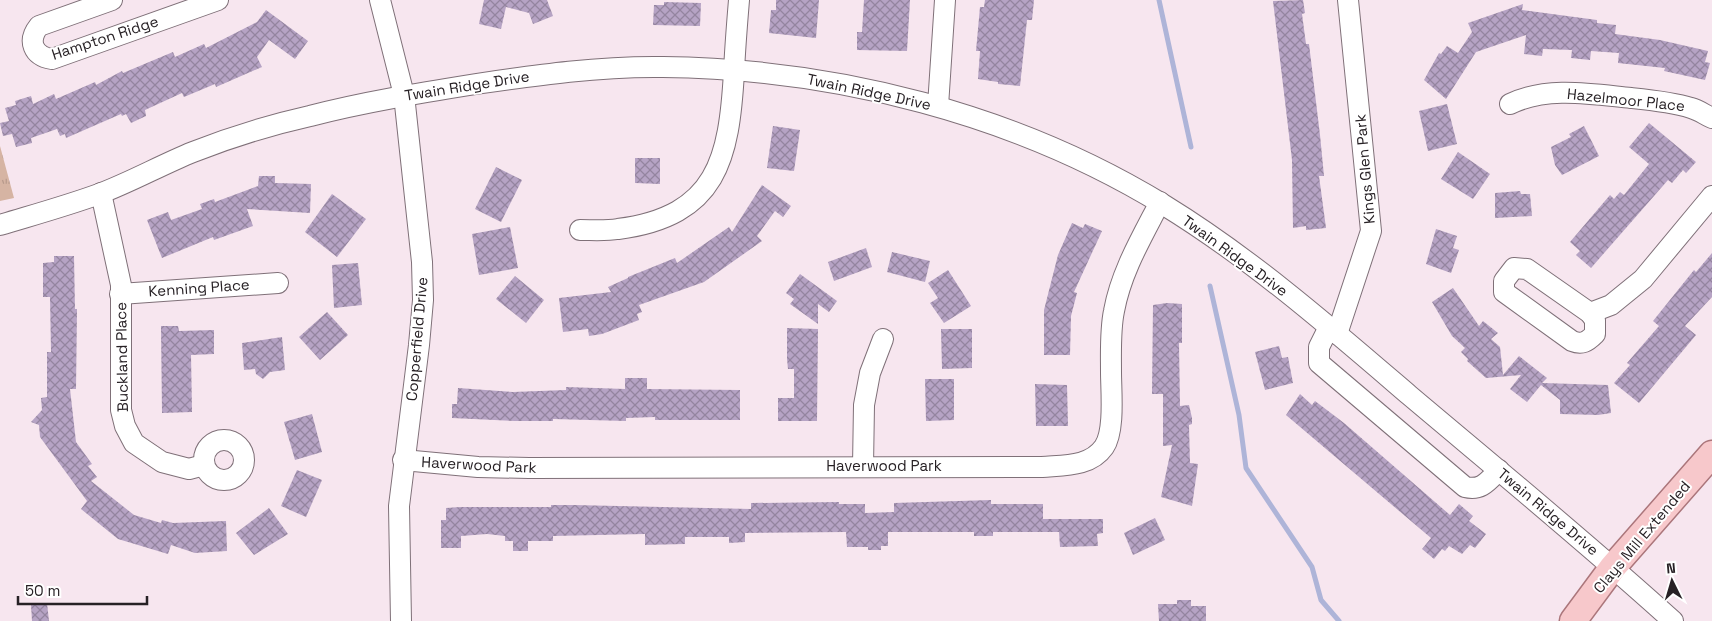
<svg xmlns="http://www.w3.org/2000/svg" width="1712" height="621" viewBox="0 0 1712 621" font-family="'Space Grotesk',sans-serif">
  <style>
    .park { fill: url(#park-tufts) }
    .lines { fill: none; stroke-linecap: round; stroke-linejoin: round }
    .stream { stroke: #aeb4d8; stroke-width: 5 }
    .building { fill: url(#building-cross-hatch) }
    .minor-casing { stroke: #7f7078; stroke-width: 22 }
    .major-casing { stroke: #ab767b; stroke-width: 29 }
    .minor { stroke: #fff; stroke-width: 20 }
    .major { stroke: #f7c8cb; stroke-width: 26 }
    .labels { text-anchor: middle; stroke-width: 4; stroke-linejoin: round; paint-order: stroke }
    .street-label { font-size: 15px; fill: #272125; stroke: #fff }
  </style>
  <defs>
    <pattern id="park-tufts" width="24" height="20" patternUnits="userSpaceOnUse" patternTransform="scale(1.25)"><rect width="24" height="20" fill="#d6b4a3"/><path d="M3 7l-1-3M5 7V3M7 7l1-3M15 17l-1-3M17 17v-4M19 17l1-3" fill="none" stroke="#b89a8c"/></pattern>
    <pattern id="building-cross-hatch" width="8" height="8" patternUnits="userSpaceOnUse" patternTransform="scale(1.25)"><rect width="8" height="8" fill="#b6a3c4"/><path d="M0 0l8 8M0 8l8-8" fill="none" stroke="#94849f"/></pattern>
  </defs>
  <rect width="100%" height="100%" fill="#f7e6ef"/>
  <polygon class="park" points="0,146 14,198 0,201"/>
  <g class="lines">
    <g class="stream">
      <polyline points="1159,0 1191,147"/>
      <polyline points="1210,286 1239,415 1246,468 1312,567 1321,600 1339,621"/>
    </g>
  </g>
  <g class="building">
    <polygon points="484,0 547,0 553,16 533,24 529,13 506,7 501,29 479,24"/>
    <polygon points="776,0 819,0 816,38 769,33 771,10 776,10"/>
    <polygon points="864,0 910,0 907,51 857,50 857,32 862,32"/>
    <polygon points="985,0 1034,0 1032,20 1027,20 1020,86 998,84 998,82 978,79 980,51 976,51 980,7 984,7"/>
    <polygon points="1303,0 1305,13 1302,14 1306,44 1309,44 1320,135 1324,176 1319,176 1326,228 1306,230 1306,226 1293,228 1292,160 1273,1"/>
    <polygon points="664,2 701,3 700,26 653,25 654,5 664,5"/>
    <polygon points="1523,4 1522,10 1597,20 1597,23 1616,25 1615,34 1660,40 1708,51 1705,62 1710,63 1705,80 1664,71 1665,68 1618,63 1619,53 1591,51 1590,60 1571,58 1572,50 1543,49 1542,56 1524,54 1526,35 1476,52 1446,99 1424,80 1439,53 1441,54 1447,46 1458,53 1472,32 1468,23"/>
    <polygon points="266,10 308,41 295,59 269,40 257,57 262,67 216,87 215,84 184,97 182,93 145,110 146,116 131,123 126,114 122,116 121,114 66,138 65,134 60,136 57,129 31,138 32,143 16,147 12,134 3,136 0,123 9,121 5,108 16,105 15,101 31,96 33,104 54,94 56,99 95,82 96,85 122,71 123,73 173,52 175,57 204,44 206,48 257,22"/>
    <polygon points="1447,104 1457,144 1428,151 1419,111"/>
    <polygon points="1649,123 1696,162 1686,173 1683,170 1672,183 1668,180 1591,268 1576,255 1580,251 1570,242 1610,195 1614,199 1620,192 1624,195 1649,164 1629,147"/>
    <polygon points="773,126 800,130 794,171 767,168"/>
    <polygon points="1584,126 1599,156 1562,175 1555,165 1551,147 1571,137 1569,134"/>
    <polygon points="1458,152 1490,174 1473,199 1441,179"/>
    <polygon points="635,158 660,158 660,184 635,183"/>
    <polygon points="496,167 522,180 501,222 475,209"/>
    <polygon points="259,176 275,176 275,183 311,184 310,213 247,209 253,226 214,240 213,237 162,258 147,220 168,212 171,220 202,209 200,204 214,199 215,202 258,186"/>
    <polygon points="762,185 791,206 783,217 775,211 757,236 762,241 704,282 639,305 642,312 637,314 639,320 602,334 589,336 588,329 563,332 559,298 611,292 608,287 628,278 628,277 675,258 677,263 729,227 732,232"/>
    <polygon points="1520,191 1521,194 1530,194 1532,216 1495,218 1495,193"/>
    <polygon points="332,194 366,219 337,257 305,232"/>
    <polygon points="1072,223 1083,228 1085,224 1102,231 1074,292 1077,293 1071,316 1070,355 1044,355 1044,310 1058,255"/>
    <polygon points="510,227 518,268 479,275 472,234"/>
    <polygon points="1436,229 1457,236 1453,248 1459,250 1451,273 1426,264"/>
    <polygon points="866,248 872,267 834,281 828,262"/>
    <polygon points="892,252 930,261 925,282 887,272"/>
    <polygon points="1712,253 1712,297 1685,326 1696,335 1639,403 1614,383 1630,365 1627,363 1659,326 1653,321 1694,270 1696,272"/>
    <polygon points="54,256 74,256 75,309 77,309 76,389 70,389 76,442 92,464 88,466 97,477 91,481 134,515 161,523 162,520 173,523 226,521 227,551 195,553 171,545 168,554 118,539 81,509 87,501 40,437 39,425 31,422 42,410 41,398 47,397 47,352 51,352 50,297 43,297 43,263 54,262"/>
    <polygon points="358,263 362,305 334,308 332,265"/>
    <polygon points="948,270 971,306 944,323 930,303 938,298 928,283"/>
    <polygon points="800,274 837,301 829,312 818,304 818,324 790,304 794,299 786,293"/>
    <polygon points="515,276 544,300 526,323 496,299"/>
    <polygon points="1453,288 1479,326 1483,321 1498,333 1491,339 1500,347 1503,375 1519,356 1547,378 1542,383 1608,385 1611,413 1598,415 1560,414 1560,400 1541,385 1527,402 1510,389 1521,375 1486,378 1467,361 1468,359 1461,352 1465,348 1452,336 1432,302"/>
    <polygon points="1167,303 1182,304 1182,343 1179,343 1180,406 1189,405 1192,418 1192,424 1189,425 1190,463 1198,464 1192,506 1161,497 1172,445 1163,446 1163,394 1152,394 1153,305"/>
    <polygon points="327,312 348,335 320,360 299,337"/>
    <polygon points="161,326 178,326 179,331 214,330 214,354 191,355 192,412 162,413"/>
    <polygon points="787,328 818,329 817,421 778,421 778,398 794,398 794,369 788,369 787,359"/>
    <polygon points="941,329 972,329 972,368 942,369"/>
    <polygon points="282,337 285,370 270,372 263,379 256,374 255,369 244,370 242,343"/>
    <polygon points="1279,346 1282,358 1288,357 1293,383 1265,390 1255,352"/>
    <polygon points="625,378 647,378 647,389 740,390 740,420 655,420 655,417 626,418 626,421 553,419 553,421 515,421 452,418 452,404 457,404 458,388 513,392 566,390 566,387 625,389"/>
    <polygon points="925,379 954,379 954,420 926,421"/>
    <polygon points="1035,384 1067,385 1068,426 1036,426"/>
    <polygon points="1300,394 1312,405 1315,401 1344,423 1450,515 1459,504 1473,516 1469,521 1486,534 1475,548 1470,545 1462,554 1449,546 1445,551 1442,549 1434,559 1422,549 1431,538 1286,415"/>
    <polygon points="312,414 322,452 295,460 284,422"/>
    <polygon points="297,470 322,480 306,517 281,506"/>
    <polygon points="991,500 991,504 1043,504 1043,519 1103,519 1103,533 1097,534 1098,546 1060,547 1059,532 993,532 993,536 974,536 974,532 888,532 888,546 881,546 881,550 868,550 868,547 847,547 846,532 745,533 745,542 729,543 729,537 685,537 685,544 645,545 645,534 553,536 553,541 528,541 528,551 513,551 513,541 505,541 505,536 487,534 461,536 461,548 441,548 441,520 446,520 446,508 460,507 551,507 551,505 574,505 751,509 751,503 839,502 839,504 865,504 865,513 894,512 894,503"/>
    <polygon points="269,508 288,534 254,555 236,533"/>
    <polygon points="1155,518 1165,540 1133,555 1124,533"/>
    <polygon points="1177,600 1191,600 1191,606 1206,606 1206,621 1159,621 1158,604 1177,604"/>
    <polygon points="47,603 49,621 32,621 31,605"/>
  </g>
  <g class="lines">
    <g class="minor-casing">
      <g id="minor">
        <path d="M112,0L39,26C27,41 33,56 52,59L218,0"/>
        <polyline points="380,0 404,95 422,262 423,300 419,345 399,506 401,621"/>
        <path d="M1510,104C1547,86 1591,94 1631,98C1651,100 1672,102 1691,108C1699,110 1705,115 1712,118"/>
        <polyline points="938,106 945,0"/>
        <polyline points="101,193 121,285 121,410 125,426 134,443 162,462 189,469 204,465"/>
        <path d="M0,225C33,215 66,206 99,194C131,182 161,165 193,152C231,137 270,125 310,116C364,102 420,93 476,84C538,75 600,66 663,67C837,69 1015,114 1164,205C1252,259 1331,328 1409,395C1498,470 1587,543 1673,621"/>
        <path d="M580,230C593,230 606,231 618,229C718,216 729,158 734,72C735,48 737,24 739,0"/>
        <path d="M1514,268L1527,269L1590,313L1595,320V334C1587,342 1582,345 1572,341L1504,292V281Z"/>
        <polyline points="120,294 278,283"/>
        <polyline points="1590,313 1611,305 1643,279 1712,196"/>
        <path d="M1329,327L1319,347V363L1465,487C1482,491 1488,481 1499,470"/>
        <polyline points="1337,334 1371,231 1348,0"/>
        <circle cx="224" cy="460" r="20"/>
        <path d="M403,460L478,467L529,468L1042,467C1064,465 1090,467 1104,447C1115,431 1111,391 1111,372C1111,352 1110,330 1114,311C1121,272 1142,237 1160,202"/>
        <polyline points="863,466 864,405 870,373 883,339"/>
      </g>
    </g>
    <g class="major-casing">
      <polyline id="major" points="1573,621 1613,567 1712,454"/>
    </g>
    <use href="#minor" class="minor"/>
    <use href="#major" class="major"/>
  </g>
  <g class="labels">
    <g class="street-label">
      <text transform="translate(105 38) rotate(-18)" y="5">Hampton Ridge</text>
      <text transform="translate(467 86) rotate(-9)" y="5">Twain Ridge Drive</text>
      <text transform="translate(869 92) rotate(12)" y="5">Twain Ridge Drive</text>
      <text transform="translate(1626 100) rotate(6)" y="5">Hazelmoor Place</text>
      <text transform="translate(1365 169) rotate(-95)" y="5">Kings Glen Park</text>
      <text transform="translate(1235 256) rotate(36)" y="5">Twain Ridge Drive</text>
      <text transform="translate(199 288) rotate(-4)" y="5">Kenning Place</text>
      <text transform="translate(417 339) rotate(-85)" y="5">Copperfield Drive</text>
      <text transform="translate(122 357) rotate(-91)" y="5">Buckland Place</text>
      <text transform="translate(479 465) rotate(3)" y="5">Haverwood Park</text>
      <text x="884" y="471">Haverwood Park</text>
      <text transform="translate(1548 512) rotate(40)" y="5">Twain Ridge Drive</text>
      <text transform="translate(1642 537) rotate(-50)" y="5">Clays Mill Extended</text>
    </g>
  </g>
  <g transform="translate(1672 581) rotate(355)" stroke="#ffffff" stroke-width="4" paint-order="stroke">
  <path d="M0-4L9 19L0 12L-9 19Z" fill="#272125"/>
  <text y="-8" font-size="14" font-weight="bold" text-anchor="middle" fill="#272125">N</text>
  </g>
  <path d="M18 596v8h129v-8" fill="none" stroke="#272125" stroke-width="2.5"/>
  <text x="25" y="596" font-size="15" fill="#272125" stroke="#ffffff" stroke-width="4" paint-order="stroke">50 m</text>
</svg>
